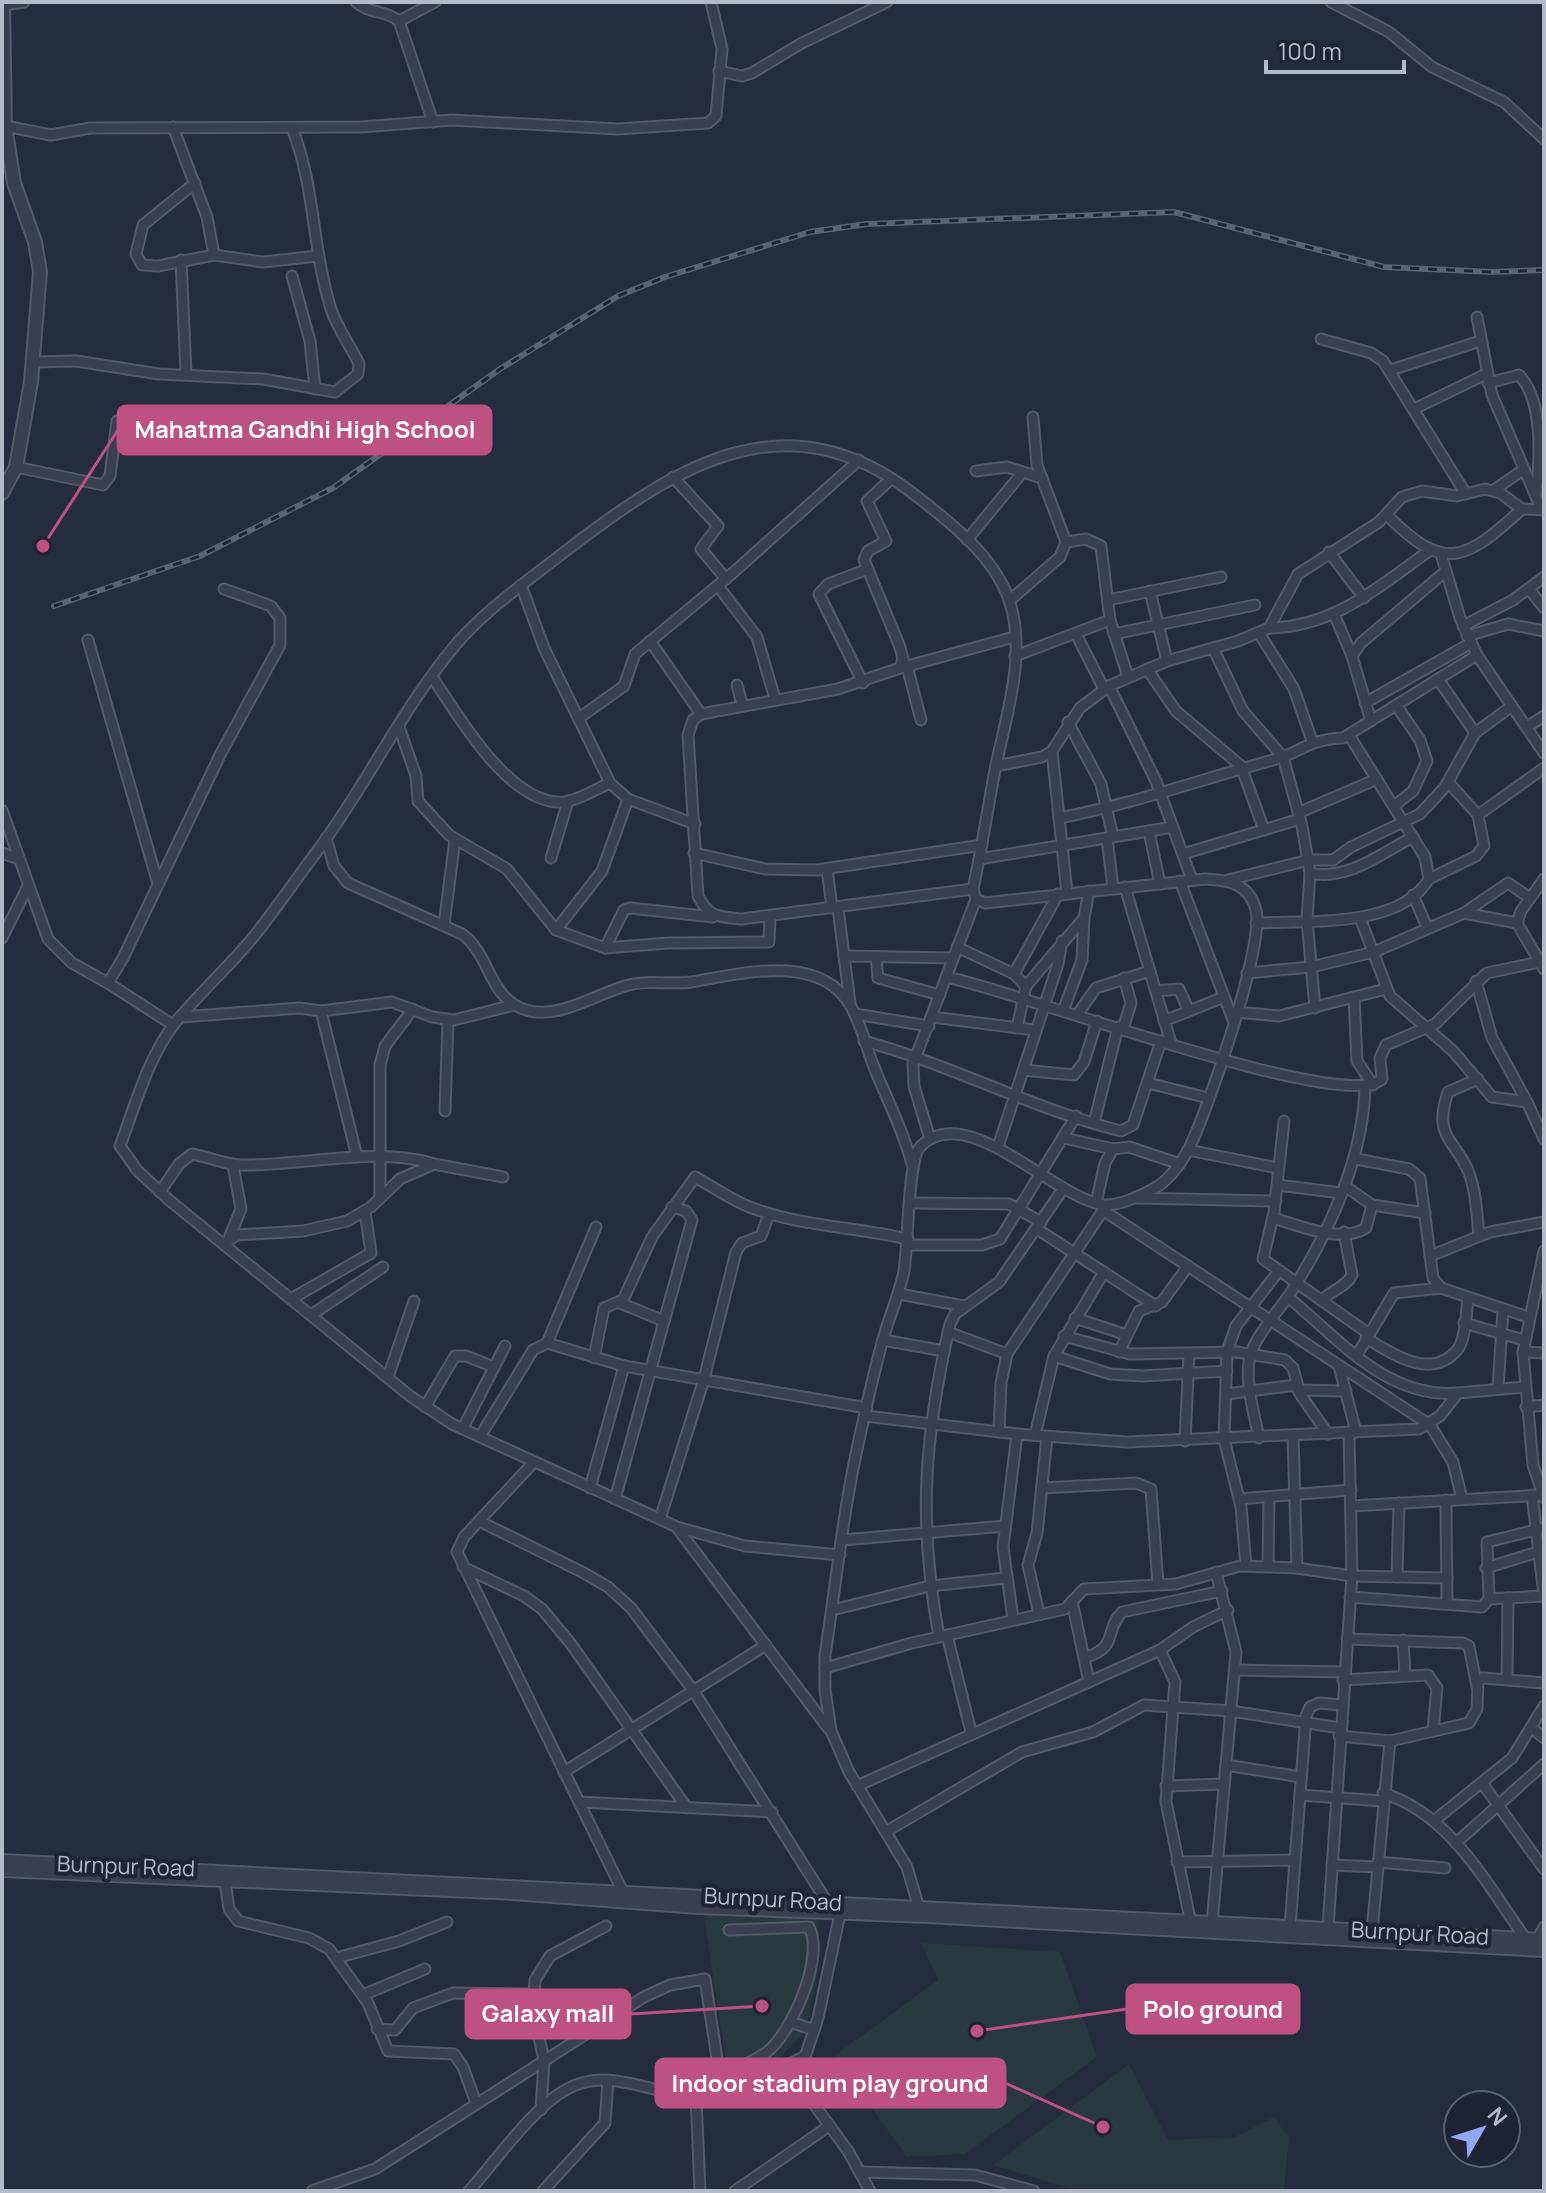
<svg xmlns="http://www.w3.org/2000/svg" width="1546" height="2193" viewBox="0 0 1546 2193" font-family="Manrope,sans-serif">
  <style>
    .green { fill: #27383e }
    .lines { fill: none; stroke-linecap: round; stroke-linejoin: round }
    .minor-casing { stroke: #545a68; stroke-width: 13 }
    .tertiary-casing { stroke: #545a68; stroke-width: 16 }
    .minor { stroke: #393f4e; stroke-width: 9 }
    .tertiary { stroke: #393f4e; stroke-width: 12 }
    .rail-casing { stroke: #5b6274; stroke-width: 6 }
    .rail { stroke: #1e2433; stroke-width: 3; stroke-dasharray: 9; stroke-linecap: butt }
    .labels { text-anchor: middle; stroke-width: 8; stroke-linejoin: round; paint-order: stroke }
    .street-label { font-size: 22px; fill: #b5bac8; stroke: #1e2433 }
    .leader { fill: none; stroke: #bd5181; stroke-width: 3 }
    .callout-dot { fill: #bd5181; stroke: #1e2433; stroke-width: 3 }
    .callout { fill: #bd5181; stroke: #bd5181; stroke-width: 3 }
    .callout-label { font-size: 24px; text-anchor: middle; font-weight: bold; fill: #fff }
  </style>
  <rect width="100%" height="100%" fill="#252c3d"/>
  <g class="green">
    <polygon points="702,1904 820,1909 817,1977 805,2032 777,2060 729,2082"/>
    <polygon points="921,1943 1060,1952 1097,2057 965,2154 907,2157 834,2056 938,1980"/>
    <polygon points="1129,2064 1168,2140 1235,2137 1274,2117 1289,2138 1284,2191 1078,2191 993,2165"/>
  </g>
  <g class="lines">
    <g class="minor-casing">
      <g id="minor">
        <path d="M356,2C369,14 386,10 399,21L433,122"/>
        <polyline points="1331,2 1389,32 1432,67 1504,102 1544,139"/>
        <polyline points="3,5 24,2"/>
        <polyline points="399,21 435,2"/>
        <polyline points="719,71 742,76 752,73 802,43 887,2"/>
        <polyline points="5,126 51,135 90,128 361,127 452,120 618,129 708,123 716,116 722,49 711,2"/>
        <polyline points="173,127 207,217 214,255"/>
        <polyline points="195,183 143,225 136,254 142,265 158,266 214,255 263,262 318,256"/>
        <polyline points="181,260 186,373"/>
        <polyline points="292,276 310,341 315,389"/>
        <polyline points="1477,317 1492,395 1541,508"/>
        <polyline points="1321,339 1371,353 1383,361 1466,494"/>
        <path d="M33,362L76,361L159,374L263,379L335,392L358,374L359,364C351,346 337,328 331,309C312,249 315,185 292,128"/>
        <polyline points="1391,370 1480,341"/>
        <path d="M1488,383L1519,375C1544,401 1540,461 1536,494"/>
        <polyline points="1414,409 1486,374"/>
        <polyline points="16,467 103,485 110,476 117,421"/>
        <polyline points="976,471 1007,467 1042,478"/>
        <polyline points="673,477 718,526 701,549 726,579"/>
        <path d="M891,479L867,501L886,541L868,551L864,560L900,647L903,659L900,668L838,689L701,714L693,720L688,735L698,896C708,917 719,917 742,919L973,889"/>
        <polyline points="1494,490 1523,470"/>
        <path d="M1387,515C1445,574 1466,560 1522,509"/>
        <polyline points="967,540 1022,473"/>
        <polyline points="1066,542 1086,539 1101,546 1110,620 1128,677"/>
        <polyline points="1329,552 1364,598"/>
        <polyline points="1441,554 1460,618 1477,655 1544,753"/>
        <polyline points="521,585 544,648 610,783 628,799 695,824"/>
        <polyline points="718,586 757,637 775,699"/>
        <polyline points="1529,589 1544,608"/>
        <polyline points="1150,591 1167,661"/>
        <polyline points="1108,600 1221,577"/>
        <polyline points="1009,601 1060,557 1066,542 1037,465 1033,417"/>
        <polyline points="1334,614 1352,656"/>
        <polyline points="1463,626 1513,600 1544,577"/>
        <path d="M1269,628C1334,627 1378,587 1429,551"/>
        <polyline points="1259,633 1294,689 1312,741"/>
        <polyline points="1076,634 1104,689"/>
        <polyline points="1114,634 1255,605"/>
        <polyline points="1467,636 1508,624 1544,631"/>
        <polyline points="88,640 158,884"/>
        <polyline points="650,641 701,714"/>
        <polyline points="1213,648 1243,711 1283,757 1302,826 1310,873 1307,920 1315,1008"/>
        <polyline points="1015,656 1110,620"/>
        <polyline points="907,666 921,720"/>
        <polyline points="900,668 1014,637"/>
        <polyline points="1147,669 1176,711 1241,766 1264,830"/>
        <path d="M433,678C459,717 510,806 564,802C579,800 596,789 610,783"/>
        <polyline points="1438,679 1475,733"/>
        <polyline points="863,683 819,594 828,584 868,569"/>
        <polyline points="737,685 742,704"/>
        <polyline points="1109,686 1156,781 1192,880"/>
        <polyline points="1365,703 1471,643"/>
        <polyline points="579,718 624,686 635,654 735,571 859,460"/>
        <polyline points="1371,721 1352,656 1361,643 1446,571"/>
        <polyline points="1068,722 1101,784 1113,837"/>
        <polyline points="399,727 416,776 418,801 449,835 507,869 556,930 605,948 668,943 769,942 770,916"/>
        <polyline points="1527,727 1544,716"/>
        <polyline points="1052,751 1067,893"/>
        <polyline points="996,766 1042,757 1052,751 1080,708 1109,686 1167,661 1238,641 1269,628 1298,574 1379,522 1402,497 1422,491 1457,496 1485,489 1500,493 1522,509 1544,510"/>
        <polyline points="1394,806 1413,791 1427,761 1420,740 1396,705"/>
        <polyline points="2,810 48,939 72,963 108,983 123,958 221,753 280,645 280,618 271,606 224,589"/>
        <polyline points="1298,813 1377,779"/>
        <polyline points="1478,815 1544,768"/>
        <path d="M1059,818C1133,804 1202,779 1273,760C1305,751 1305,740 1343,738L1477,655"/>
        <polyline points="1149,831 1160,884"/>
        <path d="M326,838L334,866L348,883L462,934C491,955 488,998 526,1010C557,1020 595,995 625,986C647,979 669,985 691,982C740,974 819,952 850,1005C861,1023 866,1047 874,1067C887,1100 903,1129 912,1164"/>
        <polyline points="1107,838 1113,888"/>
        <polyline points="2,853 19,859"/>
        <polyline points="694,853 765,869 817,870 982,845"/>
        <polyline points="1183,854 1300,819"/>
        <polyline points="551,858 568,801"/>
        <polyline points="979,859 1173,827"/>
        <polyline points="827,869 832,908"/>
        <path d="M1310,873C1348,881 1380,854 1413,837"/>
        <polyline points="1429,879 1476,856 1484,846 1478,815 1448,782"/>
        <polyline points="1544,879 1521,911 1517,923 1544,969"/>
        <polyline points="1228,880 1309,860 1333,860 1351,847 1420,814 1445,787 1475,733 1512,706"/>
        <polyline points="1180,881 1233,1020"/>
        <polyline points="1125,887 1171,1043"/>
        <polyline points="1413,895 1427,927"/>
        <polyline points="838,908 850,1003"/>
        <polyline points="1464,913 1508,883 1530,898"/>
        <polyline points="1360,918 1390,996 1453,1051 1492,1097 1527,1102 1544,1139"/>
        <path d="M1256,923C1306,920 1399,929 1429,879L1425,857L1349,735"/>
        <polyline points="444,925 455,839"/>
        <polyline points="556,930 602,871 628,799"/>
        <polyline points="2,938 28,886"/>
        <polyline points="957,947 1014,974 1026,986 1017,1028"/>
        <polyline points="605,948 624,910 630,908 713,917"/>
        <polyline points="844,956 953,958"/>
        <polyline points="876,957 878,978 940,995"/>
        <polyline points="1247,973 1311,967 1374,952 1464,913 1517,923"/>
        <polyline points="1014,974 1058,894"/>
        <path d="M946,977C1012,989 1345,1115 1382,1079L1380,1058L1386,1045L1435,1024L1487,973L1540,962"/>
        <polyline points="1476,981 1492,1038 1527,1102"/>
        <polyline points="108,983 173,1025"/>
        <polyline points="1026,986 1084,918 1089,891"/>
        <polyline points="1156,991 1179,989 1189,1011"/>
        <polyline points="1354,997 1357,1061 1373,1085"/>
        <polyline points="321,1011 357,1157"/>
        <polyline points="1063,1011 1082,960 1084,918"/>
        <polyline points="1236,1012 1279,1016 1386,989"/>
        <polyline points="855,1014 929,1026"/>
        <polyline points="1077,1015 1096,988 1150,971"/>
        <polyline points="182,1017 299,1008 321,1011 392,1002 432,1017 454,1020 514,1005"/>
        <polyline points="932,1017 1035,1030"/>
        <polyline points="1164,1021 1224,997"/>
        <polyline points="1123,1029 1131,1003 1124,978"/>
        <path d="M864,1041C952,1065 1033,1109 1121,1131L1133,1125L1161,1041"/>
        <polyline points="1023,1070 1074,1075 1084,1062 1097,1021"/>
        <path d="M1478,1079L1448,1092C1432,1139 1456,1139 1469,1173C1476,1192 1477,1215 1479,1236"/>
        <polyline points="1148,1083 1208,1098"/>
        <polyline points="445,1111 448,1020"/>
        <polyline points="1284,1121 1274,1212 1263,1259 1369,1334"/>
        <polyline points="1094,1123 1118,1027"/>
        <polyline points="1064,1138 1113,1149"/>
        <polyline points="930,1139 914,1086 913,1064 976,899"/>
        <polyline points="998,1147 1058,964 1062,941"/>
        <polyline points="1188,1150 1278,1168"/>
        <polyline points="1356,1159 1409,1169 1420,1178 1433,1278 1441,1288 1528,1317"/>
        <polyline points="1278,1185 1341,1193"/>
        <polyline points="1345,1186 1372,1205 1425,1213"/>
        <path d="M160,1192L179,1164L192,1154C210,1157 227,1166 246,1165C308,1165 371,1147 431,1163"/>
        <polyline points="380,1198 380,1065 385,1046 413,1009"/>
        <polyline points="1137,1198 1276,1201"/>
        <polyline points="912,1203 1009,1204 1041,1222"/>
        <polyline points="1096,1203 1105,1163 1113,1149 1129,1147 1180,1164"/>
        <polyline points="1104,1211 1430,1425 1453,1462 1462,1499"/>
        <path d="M1273,1218C1298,1225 1341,1244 1366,1228L1372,1205"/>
        <polyline points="1037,1229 1156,1306"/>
        <polyline points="229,1238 241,1209 233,1165"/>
        <polyline points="224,1244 237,1235 303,1231 347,1221 371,1207 400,1179 434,1164 503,1177"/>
        <polyline points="907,1245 982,1245 1000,1239 1076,1116"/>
        <polyline points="1544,1251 1523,1352 1533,1465 1544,1498"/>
        <polyline points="1430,1256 1490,1232 1544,1222"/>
        <polyline points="899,1294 964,1306"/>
        <path d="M1288,1297C1339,1339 1387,1399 1458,1393"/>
        <polyline points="291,1299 371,1253 365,1211"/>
        <path d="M1322,1300C1332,1290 1346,1287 1352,1275L1344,1232"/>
        <polyline points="620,1303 664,1321"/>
        <polyline points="311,1315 383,1267"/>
        <polyline points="1075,1318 1127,1335"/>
        <polyline points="1464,1323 1524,1340"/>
        <polyline points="948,1332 1007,1354"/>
        <polyline points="1064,1336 1130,1354 1237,1352 1285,1360 1293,1368 1300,1394 1328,1434"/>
        <path d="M1366,1338C1391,1353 1432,1382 1458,1349C1466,1338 1466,1313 1468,1299"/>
        <polyline points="883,1340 944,1351"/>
        <polyline points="547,1343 596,1227"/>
        <polyline points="1119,1352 1139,1311 1162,1302 1188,1266"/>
        <polyline points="1523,1352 1544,1353"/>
        <polyline points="1357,1355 1394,1293 1441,1288"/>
        <polyline points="1054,1356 1110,1374 1142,1376 1227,1371"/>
        <path d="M594,1358L604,1308L623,1300L652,1237L695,1177C715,1188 734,1202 755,1209C806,1227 857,1227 908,1239"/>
        <polyline points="1339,1366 1356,1432"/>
        <polyline points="388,1377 414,1301"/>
        <polyline points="1498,1388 1503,1310"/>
        <polyline points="1298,1390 1346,1391"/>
        <polyline points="1226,1394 1296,1385"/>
        <polyline points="425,1407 455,1356 466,1356 494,1367"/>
        <polyline points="1526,1407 1544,1405"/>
        <polyline points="865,1416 1017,1434 1127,1442 1419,1429 1440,1416 1458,1393 1525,1387"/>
        <polyline points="463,1428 505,1346"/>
        <polyline points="999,1432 1001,1383 1007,1354 1106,1206"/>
        <polyline points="481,1435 533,1350 547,1343 624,1366 867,1408"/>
        <polyline points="1035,1435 1054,1356 1104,1272"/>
        <polyline points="1293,1436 1297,1568"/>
        <path d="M1259,1438C1254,1413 1243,1377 1251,1353C1258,1332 1283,1306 1295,1286C1332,1226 1363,1158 1365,1087"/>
        <polyline points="1185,1441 1189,1355"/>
        <polyline points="534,1462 464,1537 457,1552 622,1890"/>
        <polyline points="590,1488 624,1366"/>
        <polyline points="1042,1488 1136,1483 1151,1489 1158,1584"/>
        <polyline points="1532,1495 1544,1595"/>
        <polyline points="615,1499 692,1220 686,1211 672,1207"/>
        <polyline points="1239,1499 1351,1490"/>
        <polyline points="1446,1500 1447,1604"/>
        <polyline points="1351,1506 1542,1495"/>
        <polyline points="660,1519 704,1379 736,1252 742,1243 761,1236 769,1214"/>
        <polyline points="479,1521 584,1573 608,1587 631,1608 693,1690 827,1902"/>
        <polyline points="678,1529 828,1728"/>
        <polyline points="843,1540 1005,1526"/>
        <path d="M840,1555L745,1546L677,1527L452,1424L410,1396L169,1200L137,1170L120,1146C135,1106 148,1057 175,1023C200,992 230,966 255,935C278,906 299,875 321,846C369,780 405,704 458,642C490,606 530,579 567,550C678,465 786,395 915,495C951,523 994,556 1009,600C1027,652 1007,713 996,765C988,806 982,848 973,889L976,899L985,903L1205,879C1228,880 1249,883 1256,910C1265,944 1206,1117 1187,1152C1179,1166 1169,1180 1155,1188C1143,1195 1119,1206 1104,1205C1055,1199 965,1098 920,1147C908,1159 908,1248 904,1271C900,1291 892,1310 886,1329C875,1365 867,1404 859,1440C843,1511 836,1584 825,1655V1690L831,1731L849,1772L907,1867L918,1905"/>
        <polyline points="1246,1566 1241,1507 1224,1439 1227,1352 1236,1326 1278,1272"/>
        <polyline points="1268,1566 1269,1497"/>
        <polyline points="463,1567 524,1596 542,1609 571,1644 687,1808"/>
        <polyline points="1486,1568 1541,1551"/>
        <polyline points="1397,1577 1399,1503"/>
        <polyline points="1350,1597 1482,1607 1489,1599 1487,1542 1544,1528"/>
        <polyline points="1489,1599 1544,1596"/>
        <polyline points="1072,1601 1089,1682"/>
        <polyline points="832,1610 930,1586 1006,1578"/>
        <polyline points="1039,1614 1028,1565 1037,1533 1047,1437"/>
        <polyline points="1013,1619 1003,1547 1017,1434"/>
        <polyline points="947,1635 971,1732"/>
        <path d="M939,1637C918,1521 924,1438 950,1324L955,1314L999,1282L1063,1189"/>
        <polyline points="1347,1639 1463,1643 1469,1646 1477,1687"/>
        <polyline points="1403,1640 1405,1675"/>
        <polyline points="1160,1650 1175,1682 1166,1802 1191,1924"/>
        <path d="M1084,1658C1120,1647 1103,1632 1122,1612L1222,1591"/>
        <polyline points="825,1668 912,1643 1065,1609 1084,1589 1176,1584 1240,1566 1297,1568 1352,1576 1447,1578"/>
        <polyline points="1235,1670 1344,1672"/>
        <polyline points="1507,1679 1508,1598"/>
        <polyline points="1343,1680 1428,1675 1437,1688 1433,1731"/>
        <polyline points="1533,1729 1544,1738"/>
        <polyline points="1339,1736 1390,1741"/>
        <polyline points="1226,1765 1301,1777"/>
        <polyline points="564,1772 766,1645"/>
        <polyline points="1482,1783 1544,1869"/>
        <polyline points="857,1786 1160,1650 1193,1627 1228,1610"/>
        <polyline points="1166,1786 1224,1784"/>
        <path d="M1383,1793C1452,1815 1486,1884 1526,1939"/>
        <polyline points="1300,1795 1382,1801"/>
        <polyline points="579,1802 772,1812"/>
        <polyline points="1435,1820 1512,1758 1544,1706"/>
        <polyline points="887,1831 1022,1752 1093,1732 1144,1705 1231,1711 1340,1728"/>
        <polyline points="1456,1843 1544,1764"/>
        <polyline points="1177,1862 1295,1860"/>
        <polyline points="1378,1862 1445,1868"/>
        <polyline points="1332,1865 1378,1867"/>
        <polyline points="225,1881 229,1909 238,1921 309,1938 329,1949 368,2003 388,2051 454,2054 463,2067 476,2103"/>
        <polyline points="841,1909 818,2018 799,2075 805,2092 848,2151 870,2191"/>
        <polyline points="1212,1923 1236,1652 1216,1572"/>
        <polyline points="1290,1927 1306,1716 1310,1707 1319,1703 1341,1705"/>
        <polyline points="1328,1928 1352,1576 1349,1433"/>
        <path d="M729,1930L809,1927C825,1957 792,2032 767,2052C760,2057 752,2061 744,2065"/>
        <polyline points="1372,1931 1390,1741 1469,1723 1477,1709 1478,1682 1483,1678 1544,1683"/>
        <polyline points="1537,1940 1544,1927"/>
        <polyline points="336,1958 399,1941 447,1922"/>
        <polyline points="363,1995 425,1969"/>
        <polyline points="790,2022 814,2030"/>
        <polyline points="377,2029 395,2030 413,2008 453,1993 532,1994"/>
        <polyline points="696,2096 700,2191"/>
        <polyline points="541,2110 544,2060 533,2010 535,1980 550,1956 606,1926"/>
        <polyline points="861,2172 975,2175 1034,2191"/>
        <polyline points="312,2191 375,2169 644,1997 670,1985 705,1979 722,2092"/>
        <path d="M469,2191C496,2161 532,2108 567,2089C611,2065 655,2097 700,2096C736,2095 771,2073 803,2057"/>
        <polyline points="543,2191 605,2123 608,2080"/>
        <polyline points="735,2191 829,2126"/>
      </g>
    </g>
    <g class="tertiary-casing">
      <g id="tertiary">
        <polyline points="2,493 16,467 31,382 40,272 35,242 14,183 5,126 3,2"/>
        <path d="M2,1861C516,1883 1030,1911 1544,1940"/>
        <polyline points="2,1870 513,1893 698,1907 927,1916 1544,1950"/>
      </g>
    </g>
    <use href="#minor" class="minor"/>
    <use href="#tertiary" class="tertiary"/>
    <g class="rail-casing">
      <polyline id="rail" points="54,606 200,556 333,488 500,369 618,296 665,277 810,232 867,224 1174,212 1384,267 1493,272 1544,270"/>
    </g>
    <use href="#rail" class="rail"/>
  </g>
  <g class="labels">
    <g class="street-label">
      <text transform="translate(126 1866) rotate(2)" y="8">Burnpur Road</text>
      <text transform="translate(773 1899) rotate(3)" y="8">Burnpur Road</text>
      <text transform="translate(1420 1933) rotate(3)" y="8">Burnpur Road</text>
    </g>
  </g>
  <path class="leader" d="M43 546L118 430M977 2031L1127 2009M762 2006L630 2014M1103 2127L1005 2083"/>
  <g class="callout-dot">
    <circle cx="43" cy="546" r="8"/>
    <circle cx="977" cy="2031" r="8"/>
    <circle cx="762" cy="2006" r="8"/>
    <circle cx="1103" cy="2127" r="8"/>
  </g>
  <g class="callout">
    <rect x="118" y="406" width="373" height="48" rx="8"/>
    <rect x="1127" y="1985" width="172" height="48" rx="8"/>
    <rect x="466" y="1990" width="164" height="48" rx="8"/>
    <rect x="656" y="2059" width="349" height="48" rx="8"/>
  </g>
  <g class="callout-label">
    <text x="305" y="438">Mahatma Gandhi High School</text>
    <text x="1213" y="2018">Polo ground</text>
    <text x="548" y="2022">Galaxy mall</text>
    <text x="830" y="2092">Indoor stadium play ground</text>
  </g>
  <rect width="1546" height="2193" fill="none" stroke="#b5bac8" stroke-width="8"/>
  <g transform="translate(1482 2129) rotate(51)"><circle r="38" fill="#1e2433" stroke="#5a606f" stroke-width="2"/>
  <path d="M0-6L14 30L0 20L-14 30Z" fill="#8fa8f4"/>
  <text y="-12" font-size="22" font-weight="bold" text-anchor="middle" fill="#b5bac8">N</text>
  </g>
  <path d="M1266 60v12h138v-12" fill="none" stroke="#b5bac8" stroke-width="4"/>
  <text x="1278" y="60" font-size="24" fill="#b5bac8" stroke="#1e2433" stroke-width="6" paint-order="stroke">100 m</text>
</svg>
